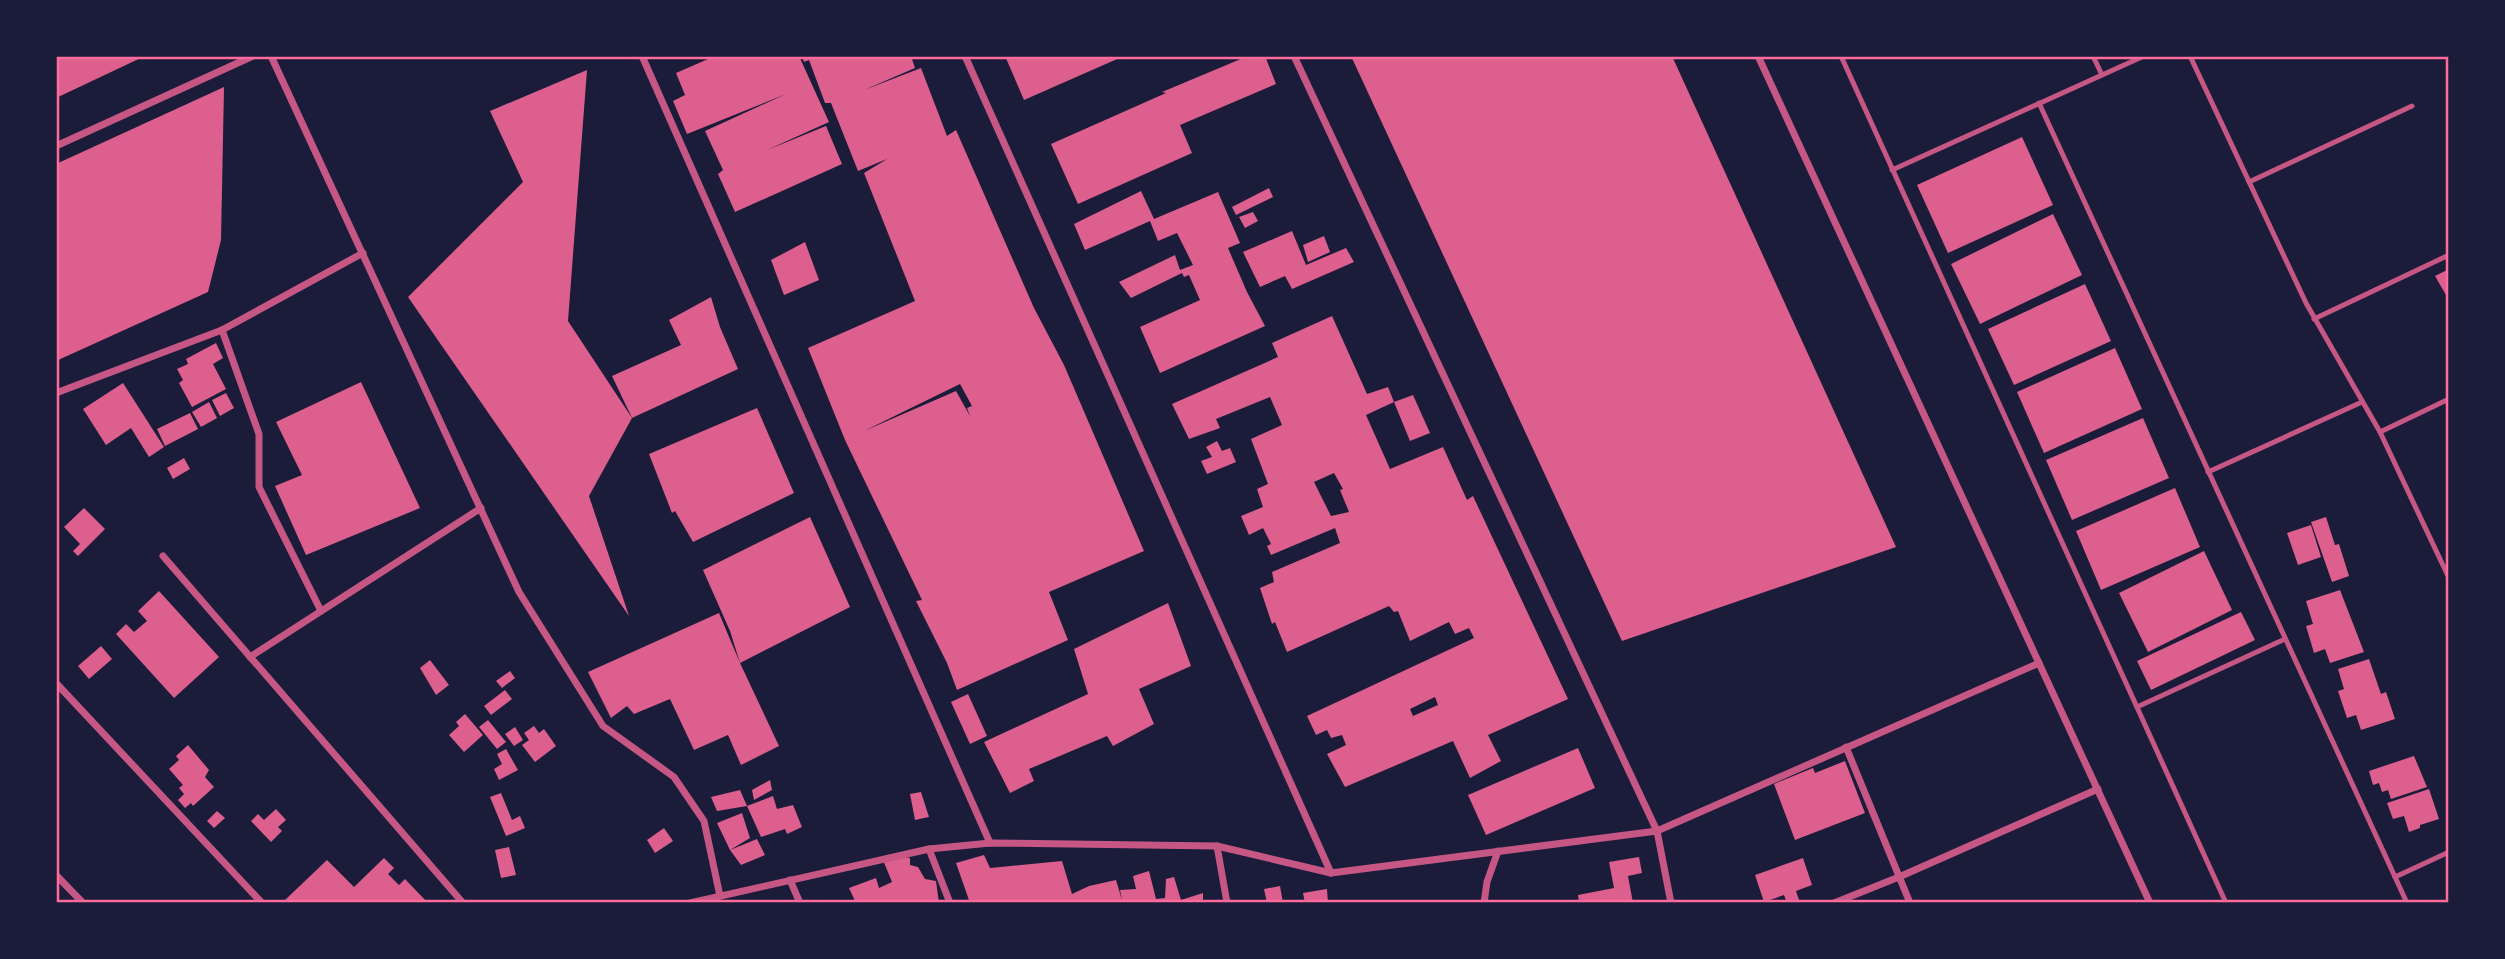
<svg xmlns="http://www.w3.org/2000/svg" width="2505" height="959" viewBox="0 0 2505 959" font-family="Overpass,sans-serif">
  <style>
    .building { fill: #dd5f8e; fill-rule: evenodd }
    .lines { fill: none; stroke-linecap: round; stroke-linejoin: round }
    .service { stroke: #c65784; stroke-width: 5 }
    .minor { stroke: #c65784; stroke-width: 7 }
    .neatline { fill: none; stroke: #ff6b9d; stroke-width: 2.5 }
  </style>
  <rect width="100%" height="100%" fill="#1b1b3a"/>
  <g class="building">
    <polygon points="56,56 145,56 56,98"/>
    <polygon points="715,56 799,56 829,122 767,150 826,126 842,164 735,212 718,174 723,170 705,131 786,94 687,134 673,101 685,95 676,73"/>
    <path d="M802,56H911L915,68L864,90L921,68L947,136L956,130L1034,308L1064,365L1144,551L1049,592L1068,640L957,690L947,663L916,601L922,600L845,440L808,348L915,301L864,173L887,159L858,171L831,103H825L809,60L804,62ZM960,384L972,406L967,408L970,416L956,391L864,431Z"/>
    <polygon points="1005,56 1124,56 1024,100"/>
    <polygon points="1248,56 1265,56 1276,84 1180,125 1192,153 1078,204 1051,144 1166,93 1162,92"/>
    <polygon points="1351,56 1672,56 1896,547 1622,641"/>
    <polygon points="587,70 568,321 632,418 589,496 629,616 408,297 523,182 490,111"/>
    <polygon points="224,87 221,240 208,292 56,361 56,164"/>
    <polygon points="2022,137 2053,205 1948,253 1917,185"/>
    <polygon points="1269,188 1273,197 1236,215 1232,207"/>
    <polygon points="1141,191 1154,219 1218,192 1240,243 1228,248 1247,292 1265,326 1160,373 1140,327 1200,300 1189,275 1184,277 1182,273 1131,298 1119,282 1175,255 1180,270 1193,265 1177,233 1158,241 1150,221 1085,250 1074,224"/>
    <polygon points="1253,212 1258,221 1245,228 1239,217"/>
    <polygon points="2053,214 2082,275 1980,324 1951,264"/>
    <polygon points="1292,231 1306,265 1346,248 1354,262 1292,289 1285,276 1260,287 1243,252"/>
    <polygon points="1324,236 1330,252 1308,262 1303,245"/>
    <polygon points="805,242 819,280 784,295 771,260"/>
    <polygon points="2449,269 2449,293 2446,295 2435,276"/>
    <polygon points="2085,284 2111,341 2014,385 1988,329"/>
    <polygon points="711,297 720,327 738,369 632,418 612,376 681,345 669,320"/>
    <path d="M1332,316L1367,394L1388,387L1394,402L1366,415L1390,469L1443,447L1467,500L1473,496L1568,699L1488,735L1501,761L1470,778L1453,741L1345,787L1327,754L1346,745L1342,735L1331,738L1327,730L1316,735L1307,716L1474,638L1469,628L1455,634L1449,622L1410,641L1398,611L1394,612L1389,606L1287,652L1275,622L1272,624L1260,588L1274,582L1272,572L1340,543L1335,528L1271,555L1267,546L1271,544L1263,528L1249,535L1241,516L1263,507L1257,489L1268,484L1251,439L1282,425L1270,397L1216,419L1220,428L1189,439L1172,404L1278,357L1272,343ZM1334,473L1343,489L1340,490L1349,512L1331,516L1314,482ZM1435,697L1438,705L1413,716L1410,709Z"/>
    <polygon points="216,343 223,358 213,364 226,389 192,407 179,383 183,380 177,369 188,364 186,359"/>
    <polygon points="2115,348 2142,409 2044,453 2017,392"/>
    <polygon points="361,382 420,508 306,555 275,486 302,475 276,422"/>
    <polygon points="123,383 164,447 149,457 131,428 106,445 83,409"/>
    <polygon points="226,393 234,408 220,416 212,400"/>
    <polygon points="1413,395 1430,433 1410,441 1394,402"/>
    <polygon points="209,402 217,418 201,427 192,412"/>
    <polygon points="757,408 794,493 693,542 675,511 672,513 649,454"/>
    <polygon points="190,413 198,429 165,446 157,429"/>
    <polygon points="2143,418 2169,478 2072,520 2046,460"/>
    <polygon points="1217,441 1222,451 1230,448 1236,462 1207,474 1201,461 1212,457 1206,447"/>
    <polygon points="184,458 190,469 173,479 167,468"/>
    <polygon points="2175,488 2200,547 2101,590 2076,531"/>
    <polygon points="84,508 105,529 78,556 73,551 80,544 64,527"/>
    <polygon points="810,517 850,607 740,663 779,746 741,765 728,735 694,750 670,699 634,714 627,706 611,718 588,672 719,613 740,663 730,631 703,570"/>
    <polygon points="2326,517 2335,545 2339,544 2349,576 2332,582 2311,522"/>
    <polygon points="2311,525 2321,557 2298,565 2287,533"/>
    <polygon points="2204,551 2232,610 2148,652 2119,593"/>
    <polygon points="2340,590 2364,652 2330,663 2325,649 2314,653 2306,626 2313,624 2306,601"/>
    <polygon points="159,591 219,657 174,698 116,634 126,624 134,632 147,621 138,611"/>
    <polygon points="1168,603 1191,666 1139,689 1154,724 1113,746 1107,736 1029,769 1034,781 1010,793 984,742 1088,694 1074,649"/>
    <polygon points="2241,612 2255,640 2151,690 2137,661"/>
    <polygon points="101,646 112,659 89,679 78,666"/>
    <polygon points="2369,659 2381,694 2386,692 2395,719 2361,730 2356,715 2347,718 2338,691 2344,689 2338,669"/>
    <polygon points="430,660 449,685 436,695 420,668"/>
    <polygon points="510,671 515,678 502,688 496,681"/>
    <polygon points="505,690 512,699 491,715 484,706"/>
    <polygon points="968,694 987,736 970,744 951,702"/>
    <polygon points="465,714 483,735 464,752 449,735 459,726 456,722"/>
    <polygon points="488,720 506,742 497,749 479,727"/>
    <polygon points="534,726 539,733 544,729 556,746 535,762 522,745 529,740 524,733"/>
    <polygon points="515,727 523,740 514,746 505,734"/>
    <polygon points="188,745 209,770 205,777 214,787 193,806 191,803 185,808 178,800 184,794 179,788 183,785 169,769 179,760 176,756"/>
    <polygon points="1578,748 1595,788 1486,835 1468,795"/>
    <polygon points="506,749 518,770 499,780 494,769 502,764 497,754"/>
    <polygon points="2414,756 2427,787 2391,799 2388,790 2382,792 2379,783 2373,785 2369,771"/>
    <polygon points="1845,761 1865,813 1795,840 1774,784 1813,768 1815,773"/>
    <polygon points="770,780 772,790 754,800 752,790"/>
    <polygon points="2429,789 2439,819 2420,825 2420,828 2409,832 2404,816 2393,819 2387,803"/>
    <polygon points="740,790 747,806 717,811 711,797"/>
    <polygon points="921,792 929,817 915,820 910,794"/>
    <polygon points="501,793 512,820 520,816 525,828 506,836 490,797"/>
    <polygon points="773,796 777,809 793,805 802,827 787,834 785,829 761,837 747,806"/>
    <polygon points="276,809 286,820 278,827 282,831 271,842 251,821 258,814 264,820"/>
    <polygon points="217,811 225,818 214,828 207,821"/>
    <polygon points="742,813 750,838 730,850 757,839 765,855 741,865 730,850 717,823"/>
    <polygon points="664,828 673,841 655,853 647,840"/>
    <polygon points="509,847 516,875 501,878 495,850"/>
    <polygon points="984,855 990,868 1062,861 1072,894 1089,886 1116,880 1122,900 1120,890 1136,889 1133,876 1149,871 1156,899 1165,898 1166,879 1174,877 1181,900 1203,893 1203,903 970,903 956,863"/>
    <polygon points="898,856 910,858 910,865 918,867 925,879 936,881 939,903 856,903 849,888 876,878 879,888 892,882 883,860"/>
    <polygon points="1639,857 1642,873 1628,876 1633,903 1579,903 1578,895 1614,888 1609,862"/>
    <polygon points="384,858 394,868 388,874 399,885 405,879 428,903 288,903 285,900 327,860 354,887"/>
    <polygon points="1803,858 1812,885 1796,891 1800,903 1787,903 1784,895 1764,902 1755,875"/>
    <polygon points="1280,886 1283,903 1267,903 1264,889"/>
    <polygon points="1327,889 1328,903 1305,903 1303,893"/>
  </g>
  <g class="lines">
    <g class="service">
      <polyline points="1841,56 2226,903"/>
      <polyline points="2093,56 2102,75"/>
      <polyline points="2190,56 2306,303 2380,432 2449,578"/>
      <polyline points="2039,103 2407,903"/>
      <polyline points="1892,170 2144,56"/>
      <polyline points="2249,182 2412,106"/>
      <polyline points="2314,319 2449,255"/>
      <polyline points="2380,432 2449,399"/>
      <polyline points="2208,472 2362,402"/>
      <polyline points="2137,707 2285,639"/>
      <polyline points="2395,877 2449,852"/>
    </g>
    <g class="minor">
      <polyline points="271,56 519,592 603,726 674,777 704,821 720,896"/>
      <polyline points="642,56 990,843"/>
      <polyline points="965,56 1331,873"/>
      <polyline points="1294,56 1657,831 1671,903"/>
      <polyline points="1758,56 2150,903"/>
      <polyline points="56,146 253,56"/>
      <polyline points="222,330 259,434 259,487 321,611"/>
      <polyline points="56,393 222,330 363,253"/>
      <polyline points="163,556 463,903"/>
      <polyline points="250,657 481,508"/>
      <polyline points="56,683 262,903"/>
      <polyline points="1846,747 1910,903"/>
      <polyline points="1217,846 1227,903"/>
      <polyline points="929,849 950,903"/>
      <polyline points="56,875 83,903"/>
      <polyline points="790,880 800,903"/>
      <polyline points="690,903 929,849 990,843 1217,846 1331,873 1657,831 2039,663"/>
      <polyline points="1484,903 1487,882 1498,851"/>
      <polyline points="1834,903 1899,877 2098,789"/>
    </g>
  </g>
  <rect width="2505" height="959" fill="none" stroke="#1b1b3a" stroke-width="116"/>
  <rect x="58" y="58" width="2389" height="843" class="neatline"/>
</svg>
